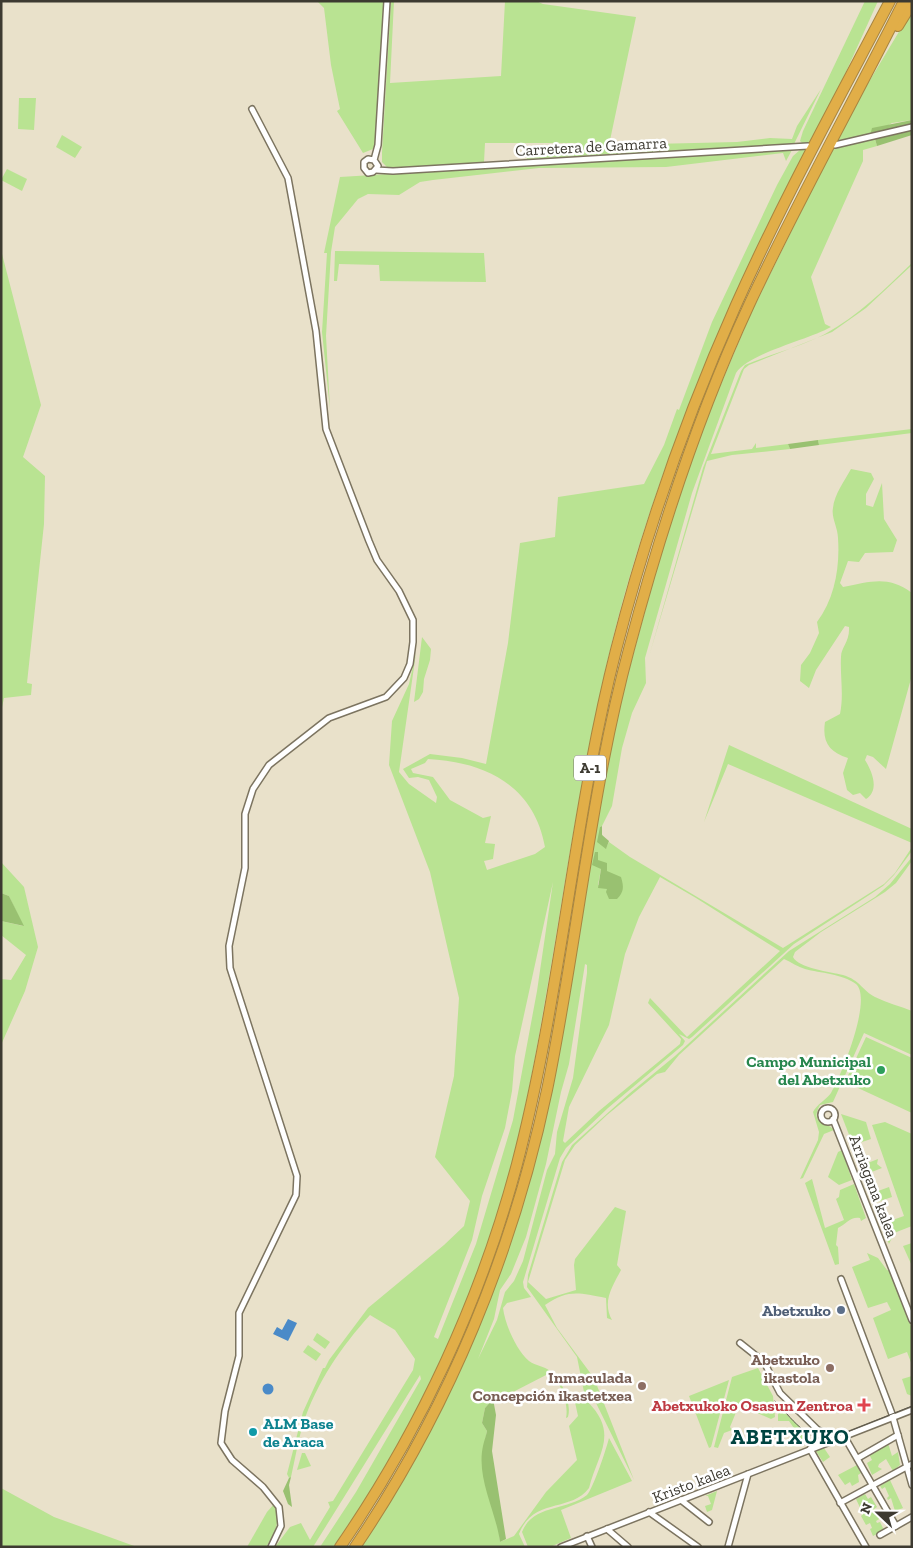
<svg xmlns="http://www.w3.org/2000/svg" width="913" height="1548" viewBox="0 0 913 1548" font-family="'Zilla Slab',serif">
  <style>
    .green { fill: #b9e392; fill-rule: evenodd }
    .forest { fill: #99c171 }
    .water { fill: #4a8ac8 }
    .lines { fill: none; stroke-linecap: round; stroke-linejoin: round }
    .street-casing { stroke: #7c7460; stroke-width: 8 }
    .highway-casing { stroke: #a88540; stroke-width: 12 }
    .street { stroke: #fff; stroke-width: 5 }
    .highway { stroke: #e1ae48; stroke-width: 10 }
    .tram { stroke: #5c584c; stroke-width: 1 }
    .leisure-dot { fill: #2e9e5b; stroke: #fff; stroke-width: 2 }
    .service-dot { fill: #5c6f8a; stroke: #fff; stroke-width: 2 }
    .education-dot { fill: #8d6e63; stroke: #fff; stroke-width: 2 }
    .health-dot { fill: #e0444e; stroke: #fff; stroke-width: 2 }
    .culture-dot { fill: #0f9aa8; stroke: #fff; stroke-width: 2 }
    .labels { text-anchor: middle; stroke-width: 5; stroke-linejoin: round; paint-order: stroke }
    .shield { fill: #fff; stroke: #77756f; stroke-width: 1 }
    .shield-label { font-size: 15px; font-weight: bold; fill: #3d3a31 }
    .street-label { font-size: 16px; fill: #3d3a31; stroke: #fff }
    .leisure-label { font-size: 16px; font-weight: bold; fill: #27864d; stroke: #fff; text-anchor: end }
    .service-label { font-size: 16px; font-weight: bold; fill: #4e5e75; stroke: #fff; text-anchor: end }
    .education-label { font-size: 16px; font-weight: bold; fill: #785e54; stroke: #fff; text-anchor: end }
    .health-label { font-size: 16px; font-weight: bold; fill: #be3a42; stroke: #fff; text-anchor: end }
    .culture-label { font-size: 16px; font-weight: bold; fill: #0d838f; stroke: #fff; text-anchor: start }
    .district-label { font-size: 21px; font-weight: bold; letter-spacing: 1px; fill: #004441; stroke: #fff }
  </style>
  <rect width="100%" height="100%" fill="#e9e1ca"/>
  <g class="green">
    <polygon points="317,1 384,1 376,141 373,149 363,153 337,111 340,109 331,65 324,8"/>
    <polygon points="391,1 394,1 390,83 501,76 505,1 536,1 543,4 636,17 609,145 737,142 770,138 792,139 797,126 821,89 794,144 527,159 526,156 575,150 576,143 485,143 484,162 398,169 387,167 382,162 382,152"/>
    <polygon points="865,1 878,1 841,83 809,143 802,143 800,141 803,131"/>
    <polygon points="912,10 912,120 892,123 870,136 837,142 861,95"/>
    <polygon points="19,98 36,98 34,130 18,129"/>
    <polygon points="62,135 82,147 75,158 56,147"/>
    <path d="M875,139L877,146L863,150V161L811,277L825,324L831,327C808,340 749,353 736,373L692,493L645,658L646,683L632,713L622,748L612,806L602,826L600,827L606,848L609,842L630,857L783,948L884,884L895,873L912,847V851L894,875L883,886L794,944L692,1037L689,1039L679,1034L685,1041L683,1045L608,1108L566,1148L560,1158L523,1282L524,1288L531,1297L507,1303L503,1308C505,1324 516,1350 529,1361C536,1366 544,1366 550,1371C562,1380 572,1403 568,1417L566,1418C569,1405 561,1379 548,1374L515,1391L493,1399L485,1408L482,1423L487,1431C478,1471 485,1481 496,1519C499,1526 499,1534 500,1542L514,1536L546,1492L577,1460L569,1426L578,1416L573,1393L583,1403L588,1402C619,1434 598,1453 589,1488C570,1513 533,1497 519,1534L525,1547H360L422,1445L450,1392L474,1338L521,1208L621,700L662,549L690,462L719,389L751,313L827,159L835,147ZM595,852H598V860L607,871L609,898L608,889L598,885L601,869ZM660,877L696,898L780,951L687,1037L650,998L648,1003L681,1039L680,1044L599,1111L565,1143L563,1141L569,1107L609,1025L625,954L639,917ZM585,964L587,965V973L573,1078L557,1132L555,1154L547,1170L523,1261L514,1281L505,1292L497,1320L478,1359L494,1319L500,1290L511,1274L526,1237L546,1164L561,1092L569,1064Z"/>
    <polygon points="790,149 792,150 786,161 783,153 666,167 539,168 433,180 420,182 399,195 368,194 358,199 335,227 331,252 326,336 330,409 322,332 327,253 324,253 340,177"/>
    <path d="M807,149C720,320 643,496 602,685C583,770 569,856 555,942C540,1030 526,1120 500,1205C471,1298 426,1402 375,1485C362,1506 347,1526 333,1547H320L356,1492L421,1379L420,1375L313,1547H275L290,1527L301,1523L310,1540L330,1507L328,1502L333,1501L413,1370L415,1359L395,1330L370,1315C341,1347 317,1382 303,1424C298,1441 295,1459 291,1477L289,1478L287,1474L303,1412L323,1368H325L329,1360L368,1308L444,1245L464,1226L470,1201L435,1157L454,1076L459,998L430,872L389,765L392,721L409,684L416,653L399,772L409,784L436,803L437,797L429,780L418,777L409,778L403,769L430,754L462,758L486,764L508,643L520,543L555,537L558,497L644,484L664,445L677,409L679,410L712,322L777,185L793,156L800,150ZM428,759C486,762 534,786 545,847L535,854L487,870L484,861L493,859L495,844L485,843L491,816L483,818L450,800L433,777L413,773L411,769L425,763ZM553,882L537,991L513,1120L476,1244L438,1339L434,1337L472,1240L482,1196L505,1128L512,1091L515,1056Z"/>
    <polygon points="7,169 27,179 22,191 1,180"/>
    <polygon points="1,250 41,405 23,457 45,476 44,524 27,683 32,684 31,695 4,698 1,712"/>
    <polygon points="335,251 484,253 486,282 380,281 379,265 339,264 337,281 334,281"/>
    <path d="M912,263V265L866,308L832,332L749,365L744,369L711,454L752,449L756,443V448L788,444L790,449L732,455L707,461L650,653L703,468L741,371L745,365C771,354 800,347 825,334C858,316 885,289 912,263Z"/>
    <polygon points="912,429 912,433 819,445 818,440"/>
    <path d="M851,469L871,473L874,479L866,494V505L873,507L882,483L884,519L897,540L893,552L865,553L859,562L848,561L840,583L843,587C871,582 887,575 912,593V675L886,769L873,757L867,755L865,760C872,771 880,790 866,799L860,793L853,795L847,790L843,773L848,758C829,752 822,742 825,722L840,714C844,695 840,676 841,657C841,647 850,642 849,627L845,626L816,670L809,688L800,681L801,665L810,653L819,633L817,622C835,598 840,567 838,538C838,528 831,517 833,508C834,495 845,480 851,469Z"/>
    <polygon points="422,637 431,649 430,660 424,679 423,692 419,699 414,702"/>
    <polygon points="729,745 912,829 912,843 728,764 704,822"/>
    <path d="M912,857V861L896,883L885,892L821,932L795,952L793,957C798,968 831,972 843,975C860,980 863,991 875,997C887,1003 900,1006 912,1011V1055L864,1033L833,1102L820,1105C809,1125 827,1121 834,1130L824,1134L803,1178L800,1179L818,1140L819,1132L813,1112C817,1104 826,1100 831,1093C841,1076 873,999 856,984C843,974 820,973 805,969C798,967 791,962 784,959L679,1055L665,1072L657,1074L607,1115L575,1145L565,1160L528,1282L546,1299L576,1290L574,1265L575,1259L615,1207L626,1211L617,1265L621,1270C612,1287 602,1302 612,1320L607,1318L606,1298C578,1293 569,1289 545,1305L557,1328L594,1378L634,1480L596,1403L584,1392L577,1357L527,1287L528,1275L562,1162L572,1145L630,1093L675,1056L789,951L875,897L890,884Z"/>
    <polygon points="1,862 24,887 38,947 25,991 1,1045 1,979 11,980 26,955 1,935 1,921 23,926 9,896 1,893"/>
    <polygon points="866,1037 912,1058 912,1113 845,1082"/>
    <polygon points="841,1114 866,1122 871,1139 853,1145"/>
    <polygon points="885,1122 912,1134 912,1226 894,1233 889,1244 881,1224 904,1216 872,1125"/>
    <polygon points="842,1150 852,1180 839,1185 828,1177 838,1152"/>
    <polygon points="878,1159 877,1164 882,1168 864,1175 860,1166"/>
    <path d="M812,1179L825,1228L844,1220L836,1199L839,1197L840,1190L854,1184L866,1218L861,1221L860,1218C851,1216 846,1224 838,1228L836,1245L838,1247L839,1264L835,1265L805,1183Z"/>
    <polygon points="889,1187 892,1197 874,1203 870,1194"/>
    <polygon points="912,1243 912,1266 903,1246"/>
    <polygon points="867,1253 878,1258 887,1270 891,1271 912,1329 912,1365 907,1352 888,1359 873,1318 891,1310 887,1302 868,1308 852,1267 870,1260"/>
    <polygon points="317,1333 330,1342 325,1349 313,1340"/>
    <polygon points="308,1345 321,1354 316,1361 303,1352"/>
    <polygon points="758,1368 773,1396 775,1417 771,1419 739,1405 730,1427 732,1430 724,1433 718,1448 714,1447 732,1377"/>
    <polygon points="912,1376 912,1396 907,1394 902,1379"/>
    <polygon points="729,1380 711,1447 709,1448 689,1396"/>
    <polygon points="778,1406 805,1432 801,1443 793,1447 790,1444 795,1437 796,1431 789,1421 778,1421"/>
    <path d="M609,1438L632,1481L561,1510L571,1538L550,1547H528L522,1532C533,1504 567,1511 587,1495C593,1489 607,1447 609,1438Z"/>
    <polygon points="888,1443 892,1456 898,1452 900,1465 893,1471 886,1459 879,1464 878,1467 882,1469 872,1475 867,1463 872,1460 869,1454"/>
    <polygon points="824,1448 830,1457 823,1462 816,1451"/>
    <polygon points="302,1453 305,1453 311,1466 297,1470"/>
    <polygon points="857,1465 861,1473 858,1475 859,1482 852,1486 850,1482 845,1485 838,1475"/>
    <polygon points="890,1480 903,1508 895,1511 891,1498 888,1500 887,1498 889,1496 885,1487 882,1489 880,1486"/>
    <polygon points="1,1488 54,1517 137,1547 1,1547"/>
    <polygon points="717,1491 712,1510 707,1512 705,1506 711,1504 708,1496 705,1496"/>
    <polygon points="865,1494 868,1499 871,1497 877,1507 874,1509 876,1513 881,1511 884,1516 876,1521 877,1523 880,1522 884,1530 873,1536 870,1529 872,1528 870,1523 866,1525 861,1516 863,1514 856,1499"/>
    <path d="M275,1503C282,1518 275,1534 266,1547H247L267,1512Z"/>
  </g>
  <g class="forest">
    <polygon points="912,120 912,125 870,136 872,128"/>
    <polygon points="912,128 912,135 877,146 875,139"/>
    <polygon points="818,440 819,445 790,449 788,444"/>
    <polygon points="602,826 602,835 609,841 606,849 597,842 600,827"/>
    <path d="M595,852H598V860L607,863V871L621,877C624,887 624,892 617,899H609L606,892L607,889L598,888L601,869L592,865Z"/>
    <polygon points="1,893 9,896 24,926 1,921"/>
    <path d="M493,1399L496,1415L492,1451L506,1539L500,1542C496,1511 476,1478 483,1446C484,1441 486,1436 487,1431L482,1423L485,1408Z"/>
    <polygon points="291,1477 289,1485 292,1507 288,1504 283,1491 289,1478"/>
  </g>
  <g class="water">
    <polygon points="288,1319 297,1323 288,1341 273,1334 277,1327 282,1330"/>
    <circle cx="268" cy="1389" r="5.5"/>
  </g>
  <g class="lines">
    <g class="street-casing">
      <g id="street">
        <polyline points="252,109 288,178 316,331 326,429 369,541 377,560 399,591 413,620 413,642 410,664 404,678 386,697 329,718 269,765 253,789 245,814 245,868 229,946 230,968 297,1176 296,1195 239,1313 239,1356 225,1411 221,1443 232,1460 263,1487 279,1507 281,1526 271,1547"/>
        <polyline points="835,145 912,127"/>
        <polyline points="374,160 368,159 364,162 364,168 368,173 373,172 378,166 374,160 378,145 387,1"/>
        <polyline points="376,170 393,171 808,146"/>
        <circle cx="828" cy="1115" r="7"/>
        <polyline points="833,1119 912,1320"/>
        <polyline points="841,1279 892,1414 912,1485"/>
        <polyline points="740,1343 764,1362 780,1393 818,1430 837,1439"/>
        <polyline points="818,1430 819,1441 810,1449 866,1547"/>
        <polyline points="844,1436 896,1526"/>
        <polyline points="858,1458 898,1435"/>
        <polyline points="681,1500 709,1522"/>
        <polyline points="840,1503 912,1464"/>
        <polyline points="649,1512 698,1547"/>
        <polyline points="607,1529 628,1547"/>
        <polyline points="880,1535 912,1517"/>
        <polyline points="587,1536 592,1547"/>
        <polyline points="561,1547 912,1410"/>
        <polyline points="728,1547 748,1474"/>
      </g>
    </g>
    <g class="highway-casing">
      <g id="highway">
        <polyline points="898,26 912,3"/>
        <path d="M340,1547C420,1431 481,1300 517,1164C561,995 573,819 616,650C646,532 686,417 736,305C782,202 837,102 890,1"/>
        <path d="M355,1547C448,1410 513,1252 547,1090C577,944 590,794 629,649C660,532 698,415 749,305C797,202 853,103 904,1"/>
      </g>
    </g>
    <use href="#street" class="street"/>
    <use href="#highway" class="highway"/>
    <path class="tram" d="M775,1401C790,1416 808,1444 832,1438L912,1406"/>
  </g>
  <circle class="leisure-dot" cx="881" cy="1070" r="5"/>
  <circle class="service-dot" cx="841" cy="1310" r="5"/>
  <g class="education-dot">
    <circle cx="830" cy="1368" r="5"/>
    <circle cx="642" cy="1386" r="5"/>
  </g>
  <path class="health-dot" d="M861.5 1397.5h5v5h5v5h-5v5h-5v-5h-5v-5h5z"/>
  <circle class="culture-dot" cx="253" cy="1432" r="5"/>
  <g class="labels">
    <rect class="shield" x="574" y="755.5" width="32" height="25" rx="4"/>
    <g class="shield-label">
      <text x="590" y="773">A-1</text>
    </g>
    <g class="street-label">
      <text transform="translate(591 146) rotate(-3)" y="6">Carretera de Gamarra</text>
      <text transform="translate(874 1186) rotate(69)" y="6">Arriagana kalea</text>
      <text transform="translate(691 1483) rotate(-21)" y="6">Kristo kalea</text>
    </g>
    <g class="leisure-label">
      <text x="871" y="1067">Campo Municipal<tspan x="871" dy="18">del Abetxuko</tspan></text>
    </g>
    <g class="service-label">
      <text x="831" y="1316">Abetxuko</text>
    </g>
    <g class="education-label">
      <text x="820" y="1365">Abetxuko<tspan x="820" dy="18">ikastola</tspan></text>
      <text x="632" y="1383">Inmaculada<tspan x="632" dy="18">Concepción ikastetxea</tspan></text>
    </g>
    <g class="health-label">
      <text x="853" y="1411">Abetxukoko Osasun Zentroa</text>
    </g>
    <g class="culture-label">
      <text x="263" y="1429">ALM Base<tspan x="263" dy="18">de Araca</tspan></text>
    </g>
    <g class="district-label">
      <text x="790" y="1444">ABETXUKO</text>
    </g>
  </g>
  <rect width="913" height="1548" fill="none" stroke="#3d3a31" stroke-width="5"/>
  <g transform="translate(878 1513) rotate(292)" stroke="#ffffff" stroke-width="4" paint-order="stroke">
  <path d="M0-4L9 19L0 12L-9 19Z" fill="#3d3a31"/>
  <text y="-8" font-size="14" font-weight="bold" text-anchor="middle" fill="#3d3a31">N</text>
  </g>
</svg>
